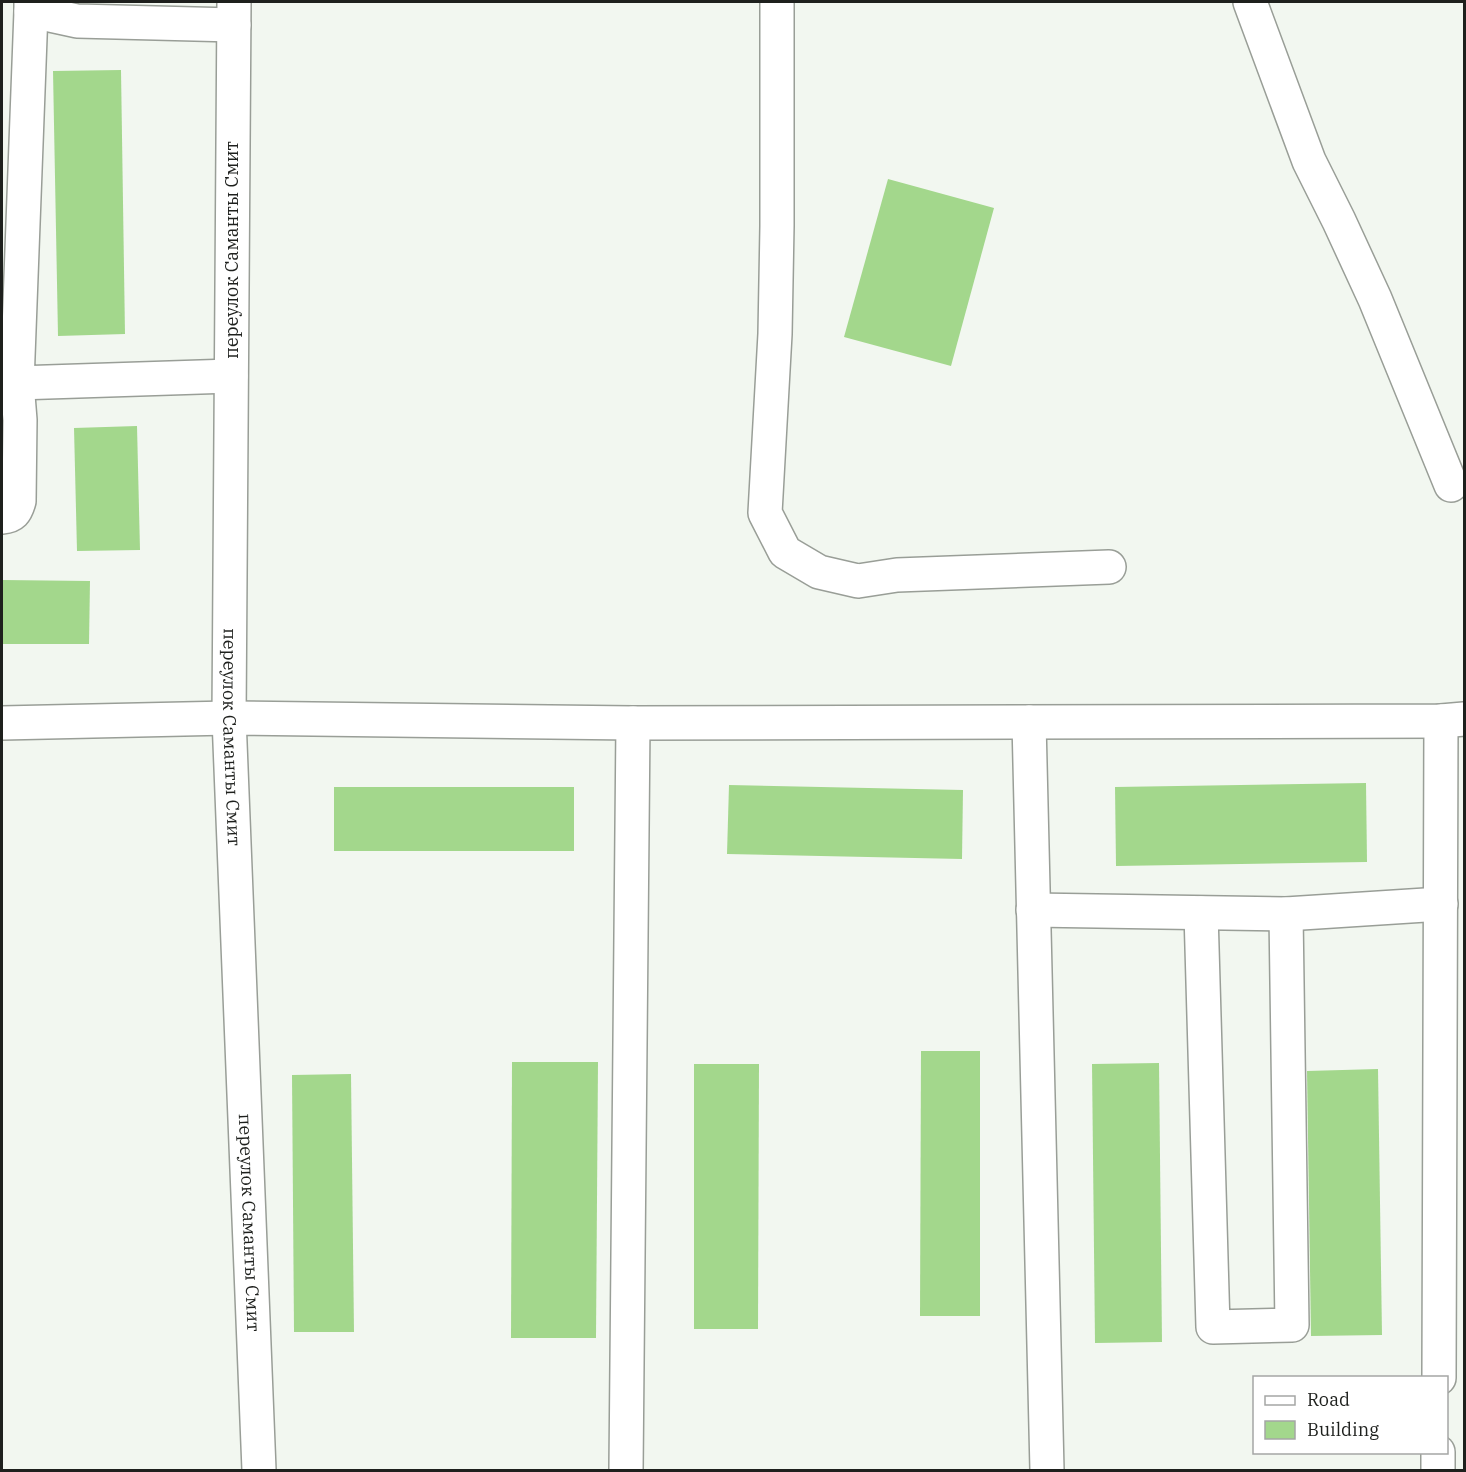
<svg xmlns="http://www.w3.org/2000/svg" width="1466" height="1472" viewBox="0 0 1466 1472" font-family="'IBM Plex Serif',serif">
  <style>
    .building { fill: #a3d78c }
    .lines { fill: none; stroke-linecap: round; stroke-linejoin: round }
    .minor-casing { stroke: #999e97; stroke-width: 36 }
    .minor { stroke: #fff; stroke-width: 33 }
    .labels { text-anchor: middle; stroke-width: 6; stroke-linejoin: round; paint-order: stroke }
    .street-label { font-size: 18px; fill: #1e201d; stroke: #fff }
  </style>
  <rect width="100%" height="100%" fill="#f2f7f0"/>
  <g class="building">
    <polygon points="121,70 125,334 58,336 53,71"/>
    <polygon points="888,179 994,208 951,366 844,337"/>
    <polygon points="137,426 140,550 77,551 74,428"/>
    <polygon points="2,580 90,581 89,644 2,644"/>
    <polygon points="1366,783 1367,862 1116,866 1115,787"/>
    <polygon points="729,785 963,790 962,859 727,854"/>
    <rect x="334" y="787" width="240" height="64"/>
    <polygon points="921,1051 980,1051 980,1316 920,1316"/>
    <polygon points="512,1062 598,1062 596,1338 511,1338"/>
    <polygon points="1159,1063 1162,1342 1095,1343 1092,1064"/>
    <polygon points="694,1064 759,1064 758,1329 694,1329"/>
    <polygon points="1378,1069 1382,1335 1311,1336 1307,1071"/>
    <polygon points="351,1074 354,1332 294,1332 292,1075"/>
  </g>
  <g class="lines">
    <g class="minor-casing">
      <g id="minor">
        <polyline points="31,2 31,11 77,21 234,25"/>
        <path id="s1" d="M234,2L229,718L259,1470"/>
        <polyline points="777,2 777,226 775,334 765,513 785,552 819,572 858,581 897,575 1109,567"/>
        <polyline points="1250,2 1309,161 1339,221 1375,299 1451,485"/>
        <polyline points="31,11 17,383 231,376"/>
        <path d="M2,517C13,516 16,512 19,501L20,420L17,383"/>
        <polyline points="1029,722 1047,1470"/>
        <polyline points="2,723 229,718 633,723 1441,721 1464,719"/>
        <polyline points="1033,910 1286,914 1441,904"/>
        <polyline points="1201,913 1213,1327 1292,1325 1286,914"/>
        <polyline points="1439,1378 1441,721"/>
        <polyline points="626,1470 633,723"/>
        <polyline points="1438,1470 1438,1452"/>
      </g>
    </g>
    <use href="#minor" class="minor"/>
  </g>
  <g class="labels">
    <g class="street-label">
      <text transform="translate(232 250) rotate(-90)" y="6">переулок Саманты Смит</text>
      <text dy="6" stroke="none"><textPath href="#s1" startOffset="735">переулок Саманты Смит</textPath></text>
      <text dy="6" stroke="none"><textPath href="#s1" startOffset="1221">переулок Саманты Смит</textPath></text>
    </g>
  </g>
  <rect width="1466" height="1472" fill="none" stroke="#1e201d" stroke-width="6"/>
  <rect x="1253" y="1376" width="195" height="78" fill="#ffffff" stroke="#a5a6a5" stroke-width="1.5"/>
  <rect x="1265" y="1396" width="30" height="9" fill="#ffffff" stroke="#a5a6a5" stroke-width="1.5"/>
  <text x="1307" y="1406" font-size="18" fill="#1e201d">Road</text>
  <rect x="1265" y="1421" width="30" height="18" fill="#a3d78c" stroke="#a5a6a5" stroke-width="1.5"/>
  <text x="1307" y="1436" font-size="18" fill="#1e201d">Building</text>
</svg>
